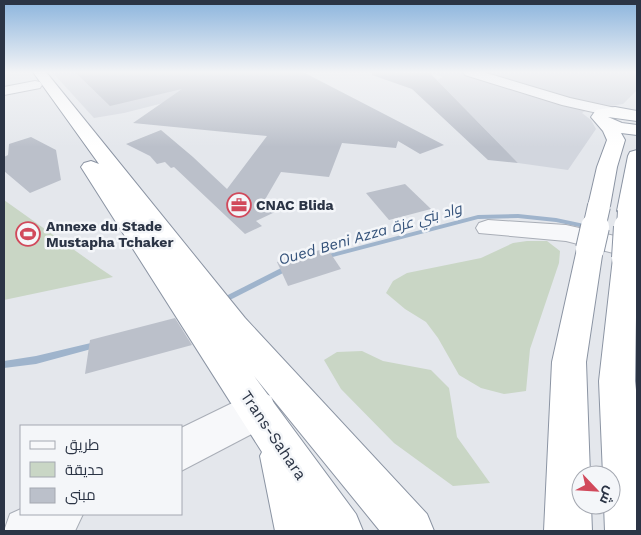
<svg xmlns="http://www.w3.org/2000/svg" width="641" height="535" viewBox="0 0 641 535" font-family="'Work Sans',Cairo,sans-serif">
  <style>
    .built { fill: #d2d6de }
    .green { fill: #c9d6c5 }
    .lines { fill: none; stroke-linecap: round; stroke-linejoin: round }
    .stream { fill: #9fb4cc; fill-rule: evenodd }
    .building { fill: #bbc0ca }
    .minor-casing { stroke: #a9aeb7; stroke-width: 2 }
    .highway-casing { stroke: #8b94a3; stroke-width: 2 }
    .minor { fill: #f7f8fa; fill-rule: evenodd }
    .highway { fill: #fff; fill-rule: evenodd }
    .highway-bridge-far1-casing { stroke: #8b94a3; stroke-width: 24; stroke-linecap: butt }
    .highway-bridge-casing { stroke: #8b94a3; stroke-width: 30; stroke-linecap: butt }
    .highway-bridge-far1 { stroke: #fff; stroke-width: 22 }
    .highway-bridge { stroke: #fff; stroke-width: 28 }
    .labels { text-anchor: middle; stroke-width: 5; stroke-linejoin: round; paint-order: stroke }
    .poi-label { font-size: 14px; font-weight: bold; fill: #2b3445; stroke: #f4f6f9; text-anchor: start }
    .water-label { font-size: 15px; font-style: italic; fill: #34527a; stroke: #f4f6f9 }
    .near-street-label { font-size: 16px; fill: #2b3445; stroke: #f4f6f9 }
  </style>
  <rect width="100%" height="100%" fill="#e4e7ec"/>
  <g class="built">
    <polygon points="52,72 286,72 124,113 94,118"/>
    <polygon points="427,72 637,72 637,90 623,104 611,106 596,104 582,113 591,120 596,129 568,170 518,163 437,80 443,77"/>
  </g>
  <g class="green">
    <polygon points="4,200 101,269 113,277 4,300"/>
    <polygon points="527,241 547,241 560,251 559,263 530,349 526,391 504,394 481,388 459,375 438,338 426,322 405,309 386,293 393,281 407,273 481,258 513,243"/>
    <polygon points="362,351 383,361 431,370 449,388 457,437 490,483 453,486 394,443 341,389 324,360 337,352"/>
  </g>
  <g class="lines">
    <g class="stream">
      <polygon points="518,214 556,218 589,225 592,227 589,229 556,222 518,218 478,219 325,259 322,257 325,255 478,215"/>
      <polygon points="287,265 289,265 292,267 291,269 224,303 220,303 219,301 220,299"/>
      <polygon points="95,342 98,343 99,345 98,347 95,348 36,364 4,368 4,361 36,356"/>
    </g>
  </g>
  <g class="building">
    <polygon points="75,72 303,72 444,145 420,154 398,141 396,148 342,143 329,177 281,172 263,203 275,212 256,221 262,226 245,234 174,167 171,168 165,162 157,164 150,156 126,144 161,130 193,157 227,189 267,136 133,123 182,89 110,106"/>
    <polygon points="372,72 430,73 518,163 488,160 412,89 372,75"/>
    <polygon points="31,137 56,150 61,180 30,193 4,171 4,157 8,155 9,144"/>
    <polygon points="405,184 431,209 389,220 366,193"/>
    <polygon points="327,248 341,269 288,286 277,262"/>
    <polygon points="175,318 192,345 85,374 90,340"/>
  </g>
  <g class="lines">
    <g class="minor-casing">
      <g id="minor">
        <polygon points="463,72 483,72 570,98 620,109 623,112 620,115 615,117 562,105 465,75"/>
        <polygon points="35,81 40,82 42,85 40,88 4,95 4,87"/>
        <polygon points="488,220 566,225 637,241 637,259 566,241 479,233 476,228 479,223"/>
        <polygon points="257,391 271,396 276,410 271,424 181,471 181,428"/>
        <polygon points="21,509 21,514 83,514 75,531 4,531 10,514"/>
      </g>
    </g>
    <g class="highway-casing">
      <g id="highway">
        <polygon points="33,72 46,72 245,318 427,514 434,531 380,531 254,376 356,514 363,531 275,531 260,456 262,452 81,167 84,163 91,161 99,164"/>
        <polygon points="615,107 637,111 637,121 608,117 622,123 637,125 637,135 621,133 625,140 617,167 610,206 607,211 599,213 591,211 588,206 597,167 607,140 603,131 591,117 596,110"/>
        <polygon points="637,150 637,216 629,218 621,216 617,211 628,156 630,152"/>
        <polygon points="590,240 599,243 603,249 586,362 590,475 581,475 581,505 591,505 592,531 544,531 552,362 577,249 581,243"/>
        <polygon points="626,249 635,251 637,254 635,381 637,399 637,531 605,531 604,505 611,505 611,475 603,475 599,381 613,258 617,251"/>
      </g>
    </g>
    <use href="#minor" class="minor"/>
    <use href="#highway" class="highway"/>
    <g class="highway-bridge-far1-casing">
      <g id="highway-bridge-far1">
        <polyline points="594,228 599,206"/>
        <polyline points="628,228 629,211"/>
      </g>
    </g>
    <g class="highway-bridge-casing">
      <g id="highway-bridge">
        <polyline points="590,249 595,227"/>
        <polyline points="626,258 628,227"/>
      </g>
    </g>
    <use href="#highway-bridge-far1" class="highway-bridge-far1"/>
    <use href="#highway-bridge" class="highway-bridge"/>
  </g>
  <linearGradient id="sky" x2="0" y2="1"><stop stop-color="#8bb4dd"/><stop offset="0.49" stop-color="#f3f4f6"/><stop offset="1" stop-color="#f3f4f6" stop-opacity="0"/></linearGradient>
  <rect width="641" height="147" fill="url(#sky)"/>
  <defs>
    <g id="office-ring" transform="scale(1.25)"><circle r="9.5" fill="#f4f6f9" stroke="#d1495b" stroke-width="1.5"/><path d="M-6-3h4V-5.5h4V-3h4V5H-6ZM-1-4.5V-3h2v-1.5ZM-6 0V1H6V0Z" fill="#d1495b"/></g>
    <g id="stadium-ring" transform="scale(1.25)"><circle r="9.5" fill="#f4f6f9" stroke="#d1495b" stroke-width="1.5"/><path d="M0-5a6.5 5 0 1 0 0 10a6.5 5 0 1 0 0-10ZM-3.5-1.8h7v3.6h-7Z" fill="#d1495b"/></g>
  </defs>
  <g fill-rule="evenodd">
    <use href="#office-ring" x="239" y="205"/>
    <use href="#stadium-ring" x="28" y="234"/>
  </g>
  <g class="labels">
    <g class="poi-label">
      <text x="256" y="210">CNAC Blida</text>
      <text x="46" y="231">Annexe du Stade<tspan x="46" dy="16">Mustapha Tchaker</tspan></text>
    </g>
    <g class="water-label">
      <text transform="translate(370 234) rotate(-16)" y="5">Oued Beni Azza واد بني عزة</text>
    </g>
    <g class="near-street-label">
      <text transform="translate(274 435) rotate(56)" y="6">Trans-Sahara</text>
    </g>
  </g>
  <rect width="641" height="535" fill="none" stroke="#2b3445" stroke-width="10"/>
  <rect x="20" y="425" width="162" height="90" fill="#f4f6f9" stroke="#a4a8b1"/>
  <rect x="30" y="441" width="25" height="8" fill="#f7f8fa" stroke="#a4a8b1"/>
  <text x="65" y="450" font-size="15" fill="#2b3445">طريق</text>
  <rect x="30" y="462" width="25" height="15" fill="#c9d6c5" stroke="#a4a8b1"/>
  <text x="65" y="475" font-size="15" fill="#2b3445">حديقة</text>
  <rect x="30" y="488" width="25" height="15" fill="#bbc0ca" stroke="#a4a8b1"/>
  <text x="65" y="500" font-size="15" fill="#2b3445">مبنى</text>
  <g transform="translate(596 490) rotate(115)"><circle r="24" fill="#f4f6f9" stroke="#a4a8b1"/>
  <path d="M0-4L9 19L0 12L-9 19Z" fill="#d1495b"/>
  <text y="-8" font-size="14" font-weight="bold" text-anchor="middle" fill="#2b3445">ش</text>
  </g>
</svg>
